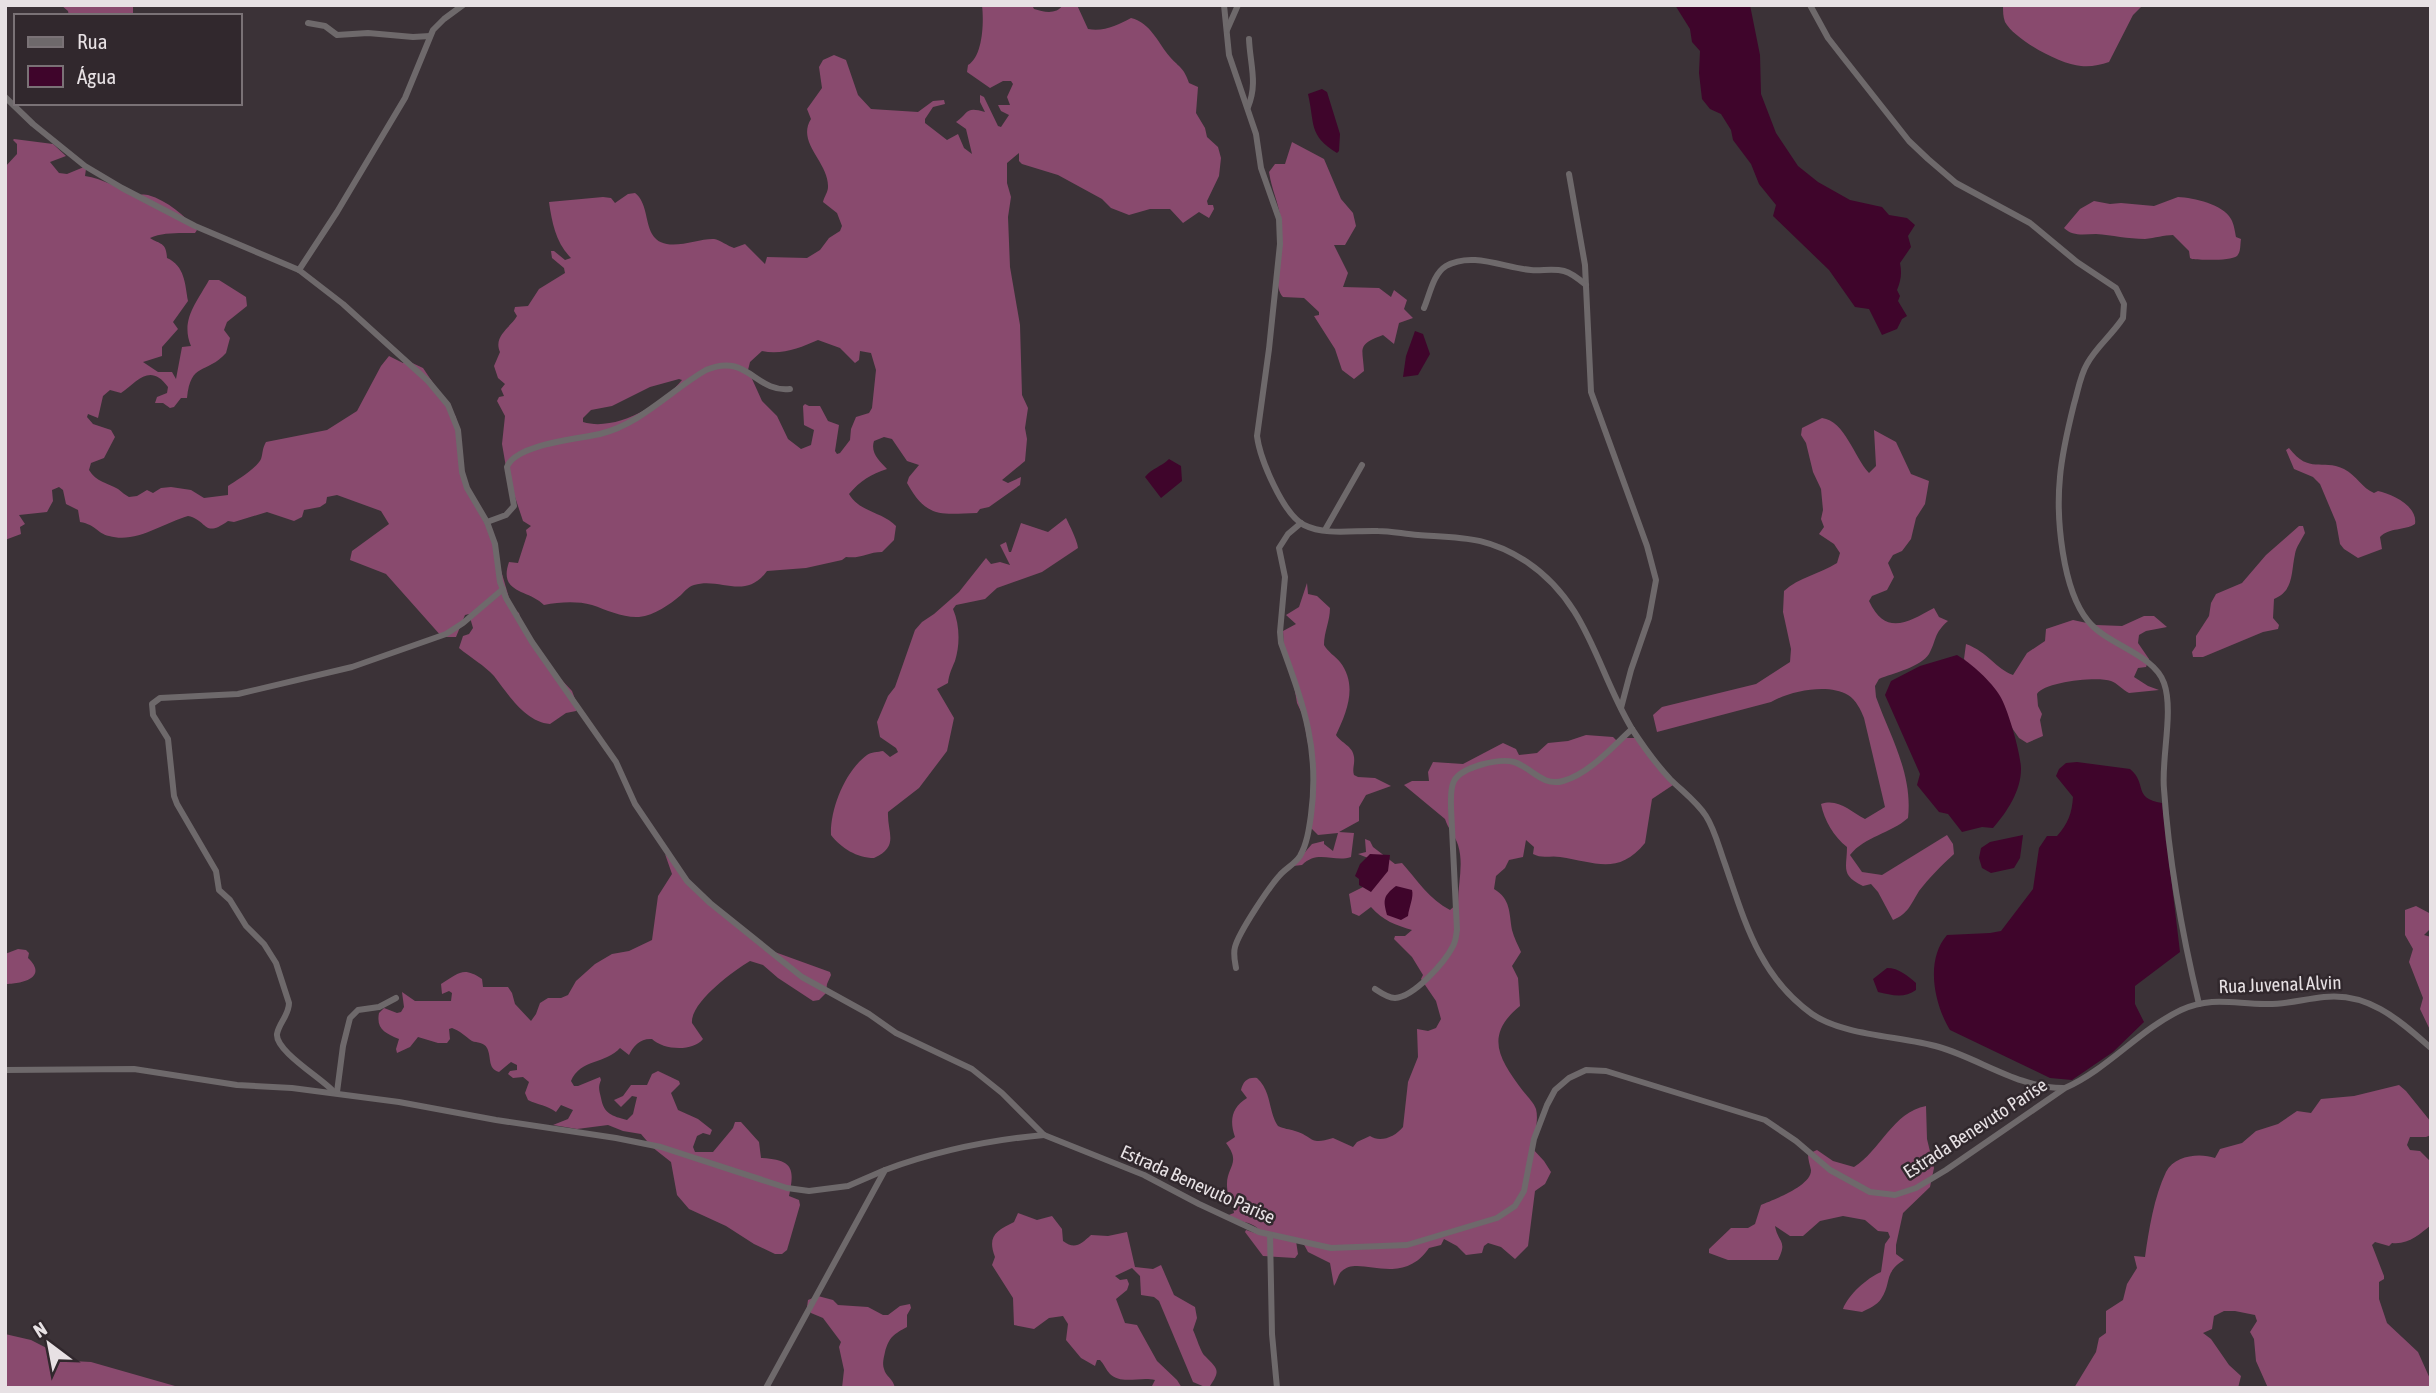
<svg xmlns="http://www.w3.org/2000/svg" width="2436" height="1393" viewBox="0 0 2436 1393" font-family="'Asap Condensed',sans-serif">
  <style>
    .forest { fill: #894a6e; fill-rule: evenodd }
    .water { fill: #3f052b }
    .lines { fill: none; stroke-linecap: round; stroke-linejoin: round }
    .minor { stroke: #6e696b; stroke-width: 6 }
    .labels { text-anchor: middle; stroke-width: 5; stroke-linejoin: round; paint-order: stroke }
    .street-label { font-size: 19px; fill: #e7e1e4; stroke: #31282d }
  </style>
  <rect width="100%" height="100%" fill="#3b3237"/>
  <g class="forest">
    <polygon points="61,5 133,5 133,16 69,16 68,11"/>
    <path d="M982,5H1032L1034,9C1044,12 1056,15 1063,5H1077L1088,29C1104,32 1118,25 1131,18C1151,23 1158,43 1170,57C1180,68 1184,68 1189,83L1198,87L1196,113L1205,128L1207,137L1218,147L1221,158L1219,176L1207,201L1208,205H1213L1214,209L1209,218L1199,212L1183,223L1170,209H1150L1129,215L1111,208L1102,199L1058,175L1022,164L1019,161V153L1007,163V183L1011,197L1008,217L1010,267L1020,325L1022,395L1028,408L1025,428L1027,439L1025,461L1002,480L1008,483L1021,477L1020,485L989,507L980,509L977,513C941,514 927,519 907,483L909,477L919,465L907,461L892,439L884,437L874,441C870,453 880,461 887,469C871,474 860,481 849,494C859,512 883,512 896,526L894,540L882,552C868,552 861,559 846,557L842,560L806,568L767,571C745,601 721,577 694,585C688,587 685,591 681,595C669,605 655,615 639,617C623,618 607,610 592,605C577,601 560,602 544,605C528,589 498,594 509,562L518,563L527,535L526,530L531,526L523,521L507,473L502,444L505,416L497,401L499,397L504,396L501,389L505,384L498,378L494,366L500,352C493,336 510,328 517,316L514,311L515,307L528,306L539,289L565,273L564,268L552,258L551,251H554L565,260L571,258C556,243 552,223 549,202L603,197L611,198L615,203L628,194L635,193C647,202 645,221 652,234C664,255 697,238 714,239C720,240 728,246 734,248L745,244L765,264L767,257L807,258L820,250L829,238L840,231L842,226L837,213L823,202C824,197 828,192 828,187C829,162 796,143 811,119L807,109L822,88L819,67L823,60L834,55L846,60L858,95L871,109L918,112L933,101L944,100L945,104L933,107L925,119V123L947,140L958,134L964,148L972,154L966,129L956,122C969,113 965,106 985,112L980,102V95L984,97L998,126L1001,127L1009,115L1001,111L998,105H1010L1007,97L1013,84L1011,81H1003L990,88L967,72L968,65C983,56 984,22 982,5ZM818,340L840,348L855,363L859,360L860,351L871,353L876,370L872,408L869,413L856,417L851,429L850,440L840,453L837,454L835,451L839,425L828,421L820,406H809L805,404L803,406L804,425L814,430L811,445L801,449L788,439L777,416L762,401L748,370L750,362L762,351C782,355 800,348 818,340ZM679,379L682,380C662,405 615,432 583,422V418L591,410L612,406L650,387Z"/>
    <path d="M2003,5H2143L2133,15L2109,62C2100,65 2091,67 2081,66C2061,65 2015,40 2005,22C2003,17 2003,11 2003,5Z"/>
    <path d="M14,139L53,144L66,156L50,162L59,173L67,174L84,167L86,169L85,176C103,179 116,187 132,194C138,197 141,193 148,195C168,201 184,215 197,230L195,233C180,233 163,232 150,238C161,245 166,242 167,258C185,266 185,284 188,301L173,322L178,329L162,347V356L143,362L158,372H172L176,379L182,347L191,346C180,320 197,302 209,280H219L246,297L247,306L227,322L224,330L230,338L226,353C206,375 191,361 187,398H181L174,407L170,408L163,403H155L157,397L167,393L168,387C150,362 137,382 121,393L110,390L103,396L98,418L88,414L87,417L93,424L111,430L115,437L104,458L91,463L89,470C96,482 108,483 118,489C122,492 125,495 129,497L137,496L147,490L153,493L161,488L171,487L191,490L204,498L228,495V486C236,481 257,468 261,459C263,453 262,449 266,442L327,430L357,411L381,366L389,356L403,363L408,361L423,368L456,417L463,474L490,533L512,608L519,613L522,625L558,676L572,691L578,707L576,711L566,713L550,724C525,722 508,694 494,676C485,666 470,657 459,648L463,636L469,634L473,628L469,614L465,615L456,637H442L386,574L350,560L352,551L389,524L381,511L337,495L327,497L326,503L320,507L304,510L302,517L294,521L267,512L234,522L228,521C203,539 208,520 188,516C163,523 136,544 109,536C96,533 97,525 80,522L78,510L66,504L63,490L59,487L52,490L53,501L47,512L19,515L25,524L20,527L21,534L5,540V187L7,181L5,178V167L17,154V144L13,140Z"/>
    <path d="M1292,142L1324,159L1341,199L1353,213L1356,226L1345,245H1334L1348,273L1343,287L1379,288L1391,297L1394,290L1407,300L1404,309L1413,318L1399,323L1394,344L1383,335C1356,345 1363,348 1364,371L1354,379L1342,370L1335,349L1314,316L1319,315V312L1304,298L1283,297C1272,286 1280,249 1281,232C1283,211 1272,193 1269,172L1275,164H1285Z"/>
    <path d="M2178,197C2194,198 2223,204 2231,219C2234,224 2235,232 2236,237L2241,239C2240,245 2241,252 2237,256C2231,261 2201,260 2192,259L2190,258L2189,251L2173,235C2164,235 2155,238 2145,239C2128,239 2112,235 2096,234C2085,234 2073,237 2064,228L2080,209L2094,201L2110,204L2121,203L2154,206Z"/>
    <path d="M1822,418C1845,421 1854,457 1869,473L1876,466L1874,430L1896,442L1911,474L1929,481L1925,504L1916,518L1911,539L1902,551L1893,555L1888,563L1894,577L1887,590L1872,596L1869,601C1886,637 1908,622 1934,608L1939,617L1948,621C1933,634 1937,640 1929,654C1921,667 1893,673 1879,679L1875,686L1876,697C1890,736 1913,774 1908,818C1890,834 1865,836 1850,855L1862,872L1882,875L1947,835L1953,844L1954,854C1942,865 1929,878 1919,891C1911,904 1908,914 1893,920L1878,892L1871,884L1863,886C1840,875 1847,868 1847,847C1834,837 1824,820 1821,804C1838,798 1850,811 1865,819L1885,807L1864,718C1861,710 1856,700 1848,695C1828,683 1790,691 1771,702L1657,732L1653,715L1662,707L1756,684L1790,662L1791,649L1783,612L1784,591C1799,577 1820,574 1837,563L1840,553L1834,544L1819,534L1824,527L1821,519L1823,510L1821,489L1813,472L1806,443L1801,435L1802,428Z"/>
    <path d="M2289,448C2310,475 2321,458 2344,469C2357,476 2362,488 2374,493L2378,491C2392,494 2418,506 2415,524C2404,531 2390,527 2380,537L2382,549L2358,558L2344,549L2340,544L2336,522L2320,484L2313,477L2294,469L2286,450Z"/>
    <path d="M1066,518C1069,524 1078,542 1078,548L1042,572L997,588L985,599L956,605L953,609C960,625 960,645 955,661C952,668 949,674 948,683L937,689L954,718L947,751L919,788L888,812C887,833 900,846 874,858C857,858 841,848 831,835C830,809 845,771 867,755C871,752 878,752 883,751L890,757L898,752L896,748L880,737L877,722L888,696L895,687L915,630L922,622L934,614L959,592L986,558L991,564L1000,562L1010,565L1000,545L1006,542L1009,552H1011L1021,523L1048,532Z"/>
    <path d="M2299,526H2303L2305,533C2302,539 2296,547 2295,554C2291,572 2294,591 2274,599L2273,618L2279,625L2278,629L2263,632L2203,657H2193L2192,652L2196,646V636L2209,616L2211,603L2216,594L2242,583L2266,555Z"/>
    <path d="M1307,583L1308,594L1317,596L1330,608C1330,621 1324,632 1324,645C1328,652 1335,656 1340,662C1358,685 1347,712 1336,735C1341,743 1353,746 1354,757C1355,764 1352,769 1354,775L1358,777L1375,778L1391,786L1366,795L1359,807V821L1339,832L1354,833L1351,857C1334,863 1318,849 1302,865L1293,866L1312,844L1324,841V844L1333,851L1338,833L1318,835L1310,827L1316,787L1303,716L1297,703L1292,674L1284,653L1283,631L1296,624L1286,615L1299,607Z"/>
    <path d="M2144,616H2154L2167,627L2146,631L2139,635L2138,643L2149,659L2146,667L2138,668L2134,677L2148,686L2159,690L2129,693C2123,690 2117,683 2111,681C2097,676 2044,682 2037,694L2038,706L2042,714L2040,720L2043,736L2027,743L2019,738L1964,659L1966,644C1988,652 1996,669 2013,675L2027,653L2045,641L2046,629L2073,620L2096,625L2122,626Z"/>
    <path d="M1586,735L1613,737L1617,741L1625,738H1635L1673,785L1652,799L1645,843C1618,876 1595,862 1560,857C1551,855 1542,859 1533,854L1534,847L1526,840L1523,857L1509,860L1505,868L1496,876L1494,889C1511,899 1509,913 1512,930C1514,938 1518,945 1521,952L1512,966L1518,978L1520,1006C1483,1036 1500,1060 1523,1091C1528,1097 1534,1103 1536,1109C1539,1121 1534,1136 1532,1148L1544,1161L1551,1172L1545,1184L1535,1191L1528,1246L1515,1259L1501,1247L1488,1243L1484,1246L1482,1253L1466,1255L1457,1246L1444,1239L1441,1245L1429,1248C1401,1289 1359,1254 1342,1271C1338,1274 1337,1282 1334,1286L1330,1263L1308,1252L1301,1239L1296,1241L1298,1254L1295,1258L1263,1256L1245,1232L1246,1230L1258,1234L1261,1232C1253,1220 1238,1223 1226,1216L1234,1213C1233,1204 1227,1195 1227,1186C1226,1166 1242,1164 1226,1143L1235,1137C1229,1120 1232,1107 1247,1098L1241,1090C1243,1082 1247,1077 1257,1078C1272,1092 1268,1111 1278,1126C1284,1129 1289,1129 1295,1131C1313,1136 1309,1146 1333,1138L1353,1147L1357,1142L1370,1136C1380,1143 1395,1137 1403,1127L1408,1082L1418,1057L1417,1029L1428,1031L1436,1028L1441,1019L1436,1001L1421,979L1423,975L1412,957L1394,939L1395,936H1405L1412,930C1396,925 1383,921 1371,907L1359,916L1352,913L1349,894L1363,887L1373,860L1358,854L1366,852L1365,839L1370,841L1373,847L1395,864L1402,863C1417,880 1430,900 1450,910L1458,903C1458,883 1464,864 1458,845C1455,835 1448,829 1445,819L1404,785L1412,781H1429L1428,772L1433,762L1463,764L1503,743L1516,749L1519,755L1537,753L1548,743L1568,741Z"/>
    <path d="M665,854L695,888L772,951L830,972L831,975L827,984L826,993L819,1000L813,1001L778,978L763,965L750,961C733,971 690,1003 692,1023L703,1039C693,1052 663,1050 652,1039C641,1038 633,1046 629,1055L620,1048C606,1064 580,1059 571,1081L574,1086H578L600,1077L601,1080C598,1087 599,1090 601,1098C604,1114 612,1116 627,1120L633,1114L637,1097L632,1096L621,1107L614,1100L623,1096L631,1085H647L652,1074L658,1071L679,1081L680,1084L671,1093L678,1110L698,1119L712,1130L710,1135L703,1133L697,1136L693,1147L695,1152H713L733,1128L735,1122H741L759,1142L761,1158C793,1160 795,1168 789,1196L799,1200L800,1205L787,1250L782,1254H775L754,1244L726,1226L689,1209L677,1195L671,1162L652,1147L641,1134L623,1131L608,1125L577,1129L553,1125L568,1119L573,1110L561,1105L556,1112C547,1105 538,1105 528,1100L525,1093L529,1082L523,1077L513,1078L508,1074L510,1071L517,1070V1065L511,1062L499,1072C487,1068 492,1058 487,1048C484,1042 477,1043 472,1041C465,1036 460,1031 452,1028L449,1029L450,1039L447,1043H438L418,1037L410,1047L397,1053L396,1049L399,1039C385,1033 376,1029 379,1013L384,1008L397,1013L401,1012L404,1007L402,992L415,1001H451L452,993L449,991L442,994L441,984C459,973 463,966 482,979L483,987H508L512,993L515,1004L531,1021L536,1014L540,1003L548,998H561L568,995L576,981L595,964L612,954L629,951L652,940L658,896L672,874Z"/>
    <polygon points="2416,906 2431,914 2431,928 2424,935 2431,937 2431,1032 2420,1009 2423,998 2409,962 2413,949 2405,935 2405,910"/>
    <path d="M18,949L26,950L29,953L28,958C49,978 21,984 5,984V954Z"/>
    <path d="M2399,1085L2406,1091L2431,1122V1135L2426,1137H2410L2407,1145L2410,1150L2420,1151L2431,1162V1225C2420,1234 2408,1245 2392,1243L2389,1246L2375,1242L2372,1245L2384,1276V1279L2379,1282V1299L2387,1323L2418,1352L2431,1381V1388H2268L2256,1361L2254,1339L2250,1332L2257,1321L2255,1315L2235,1311H2224L2214,1316L2212,1329L2203,1333L2211,1339L2229,1365L2241,1376L2238,1388H2074L2096,1352L2099,1338L2106,1333V1311L2123,1300L2127,1284L2137,1268L2134,1256L2145,1257C2149,1229 2154,1197 2166,1172C2175,1155 2200,1153 2215,1158L2220,1149L2242,1143L2256,1131L2278,1124L2297,1111L2311,1113L2321,1099L2354,1096Z"/>
    <path d="M1926,1106L1927,1139L1934,1168L1930,1187L1903,1213L1896,1245V1254L1904,1260C1883,1273 1892,1283 1881,1299C1877,1305 1868,1309 1862,1312L1843,1309C1848,1295 1867,1278 1881,1272L1885,1244L1890,1237L1888,1232L1878,1231L1865,1220L1843,1216L1820,1221L1803,1236H1790L1775,1226C1778,1243 1788,1240 1778,1260H1728L1709,1253V1249L1731,1228H1748L1755,1224L1761,1205C1773,1200 1812,1186 1811,1170C1810,1165 1808,1160 1808,1154L1817,1150L1833,1161L1854,1167C1880,1151 1893,1112 1926,1106Z"/>
    <path d="M1018,1213L1037,1220L1052,1216L1062,1229L1063,1241C1075,1250 1081,1244 1091,1235L1108,1236L1127,1232L1135,1267L1153,1269L1161,1265L1174,1295L1195,1307L1197,1318L1193,1330C1196,1336 1201,1353 1205,1356C1216,1368 1222,1369 1210,1386L1205,1387L1193,1382L1159,1301L1154,1297L1141,1295L1140,1276L1132,1268L1115,1276L1120,1280L1127,1279L1129,1284L1127,1290L1116,1299L1125,1323L1137,1325L1157,1361L1177,1380L1182,1388H1151L1155,1380C1141,1376 1121,1385 1110,1374C1106,1370 1104,1364 1100,1360H1097L1095,1366L1081,1358L1066,1340L1068,1324L1063,1316L1049,1318L1034,1329L1014,1325L1013,1298L992,1265L995,1257C987,1236 996,1231 1014,1222Z"/>
    <path d="M818,1296L833,1300L838,1305L868,1307L883,1315H888L900,1306L910,1304L911,1308L907,1315V1327C894,1334 889,1337 885,1352C884,1357 882,1363 884,1369C886,1377 893,1378 895,1388H842L844,1370L839,1347L841,1342L823,1318L811,1313L807,1307L808,1300Z"/>
    <polygon points="5,1334 31,1340 72,1361 91,1362 182,1388 5,1388"/>
  </g>
  <g class="water">
    <path d="M1675,5H1750L1760,55L1761,94L1776,133L1798,166L1818,182L1850,200L1882,207L1889,215L1907,218L1915,225L1908,236L1911,247L1900,263C1902,274 1901,280 1897,290L1900,296L1898,301L1907,316L1902,319L1897,329L1882,335L1869,309L1855,307L1829,270L1773,216L1776,205L1759,184L1751,164L1733,140L1731,130L1721,114L1710,109L1702,99L1699,73L1700,51L1692,42L1690,29Z"/>
    <path d="M1322,89L1327,92L1340,134L1339,151L1337,153C1308,135 1315,124 1308,94Z"/>
    <polygon points="1415,331 1423,334 1430,354 1418,375 1403,377 1406,356"/>
    <path d="M1169,459L1181,466L1182,481L1161,498L1145,477C1152,468 1161,467 1169,459Z"/>
    <path d="M1957,655C1971,663 1992,682 2000,696C2008,709 2021,754 2021,769C2021,791 2007,812 1993,828L1982,827L1962,832L1948,814L1939,812L1917,785L1920,774L1885,695L1891,681L1920,666Z"/>
    <path d="M2077,762L2130,769C2148,784 2132,798 2162,803L2180,952L2135,986V1004L2144,1022L2113,1052L2072,1080L2050,1078L1950,1030C1934,1004 1925,960 1947,935L1990,933L2001,931L2033,889L2039,848L2047,836H2057C2068,824 2072,813 2073,797L2056,776L2059,769L2066,763Z"/>
    <polygon points="2023,835 2020,858 2014,868 1991,873 1982,868 1979,858 1981,848 1990,842"/>
    <polygon points="1370,854 1390,855 1388,871 1371,892 1359,885 1359,879 1355,876 1360,864"/>
    <path d="M1396,886L1412,890C1414,897 1409,907 1408,916L1401,920L1387,915C1383,900 1383,896 1396,886Z"/>
    <path d="M1887,968C1899,968 1908,976 1916,983V990C1904,999 1891,995 1878,992L1873,979Z"/>
  </g>
  <g class="lines">
    <g class="minor">
      <path d="M1224,5L1229,55L1256,134L1261,168L1279,219L1280,244L1269,349L1257,436C1260,459 1283,514 1304,525C1326,536 1355,530 1378,531C1391,531 1404,534 1418,535C1462,538 1487,536 1527,562C1589,604 1596,669 1632,729C1643,746 1656,764 1670,779C1682,791 1697,802 1706,816C1715,830 1719,848 1725,864C1745,922 1759,976 1812,1014C1844,1036 1901,1036 1939,1047C1980,1059 2019,1088 2063,1088"/>
      <path d="M1810,5L1828,38L1842,56L1909,141L1928,159L1956,183L2030,223L2077,262L2116,288L2124,304L2123,318C2112,335 2096,347 2087,364C2080,376 2078,391 2074,404C2068,428 2062,453 2060,477C2056,517 2062,589 2088,621C2107,645 2154,654 2164,683C2174,711 2161,759 2164,789C2169,861 2182,934 2199,1004"/>
      <polyline points="308,23 325,26 337,35 368,33 413,37 430,36"/>
      <polyline points="1227,30 1238,5"/>
      <path d="M5,97L33,124L85,166L122,188L195,226L299,270L343,304L428,381L448,405L458,430L462,472L467,488L487,522L495,544L500,582L506,598L532,642L616,762L635,804L687,881L710,903L802,977L869,1014L896,1033L972,1069L1002,1093L1044,1135L1144,1175L1199,1204L1259,1232L1331,1248L1407,1245L1497,1218L1515,1206L1524,1191L1534,1139L1547,1105L1555,1090L1569,1078L1586,1070L1606,1071L1765,1120L1796,1141L1830,1170L1870,1192L1895,1195L1916,1188L1946,1170L2065,1088C2108,1069 2139,1030 2181,1010C2212,996 2234,1004 2265,1004C2285,1005 2304,999 2324,997C2369,992 2399,1020 2431,1048"/>
      <path d="M1248,107C1258,83 1250,64 1249,39"/>
      <polyline points="1569,174 1585,265 1591,392 1647,546 1656,580 1649,618 1631,670 1621,708"/>
      <polyline points="299,270 337,212 405,98 433,30 444,19 463,5"/>
      <path d="M1424,308C1430,294 1433,274 1446,266C1472,251 1505,268 1531,270C1542,271 1553,268 1564,271C1572,273 1579,279 1586,285"/>
      <path d="M487,522L506,515L514,506L507,467C515,444 579,439 600,434C641,424 671,390 706,370C748,352 755,393 790,389"/>
      <polyline points="1325,530 1362,465"/>
      <path d="M1236,968C1235,962 1233,954 1235,947C1239,932 1269,887 1280,875C1286,868 1295,864 1300,856C1307,844 1309,829 1311,815C1320,748 1303,704 1281,643L1280,632L1285,577L1279,548L1288,534L1301,523"/>
      <path d="M1375,989C1381,993 1388,998 1395,998C1414,997 1445,962 1453,946C1456,941 1456,935 1457,930L1451,808C1451,800 1450,789 1454,781C1461,767 1499,758 1514,762C1531,767 1542,787 1563,781C1589,774 1612,747 1632,729"/>
      <polyline points="5,1070 134,1069 237,1085 292,1088 399,1102 496,1120 616,1138 661,1147 787,1188 809,1191 848,1186 885,1170"/>
      <path d="M334,1092C323,1079 275,1051 277,1034C279,1023 289,1015 289,1003L276,963L264,944L246,926L230,900L219,890L216,871L177,804L174,796L168,739L153,715L152,704L160,698L238,694L352,667L446,634L463,623L503,589"/>
      <polyline points="337,1092 343,1046 350,1018 358,1010 379,1007 396,998"/>
      <polyline points="1270,1235 1272,1334 1277,1388"/>
      <path d="M766,1388L885,1170C936,1151 989,1140 1044,1135"/>
    </g>
  </g>
  <g class="labels">
    <g class="street-label">
      <text transform="translate(2280 984) rotate(-2)" y="7">Rua Juvenal Alvin</text>
      <text transform="translate(1975 1128) rotate(-33)" y="7">Estrada Benevuto Parise</text>
      <text transform="translate(1198 1184) rotate(24)" y="7">Estrada Benevuto Parise</text>
    </g>
  </g>
  <rect width="2436" height="1393" fill="none" stroke="#e7e1e4" stroke-width="14"/>
  <rect x="14" y="14" width="228" height="91" fill="#31282d" stroke="#7a7276" stroke-width="2"/>
  <rect x="28" y="37" width="35" height="10" fill="#6e696b" stroke="#7a7276" stroke-width="2"/>
  <text x="77" y="49" font-size="21" fill="#e7e1e4">Rua</text>
  <rect x="28" y="66" width="35" height="21" fill="#3f052b" stroke="#7a7276" stroke-width="2"/>
  <text x="77" y="84" font-size="21" fill="#e7e1e4">Água</text>
  <g transform="translate(49 1344) rotate(328)" stroke="#31282d" stroke-width="5" paint-order="stroke">
  <path d="M0-5L12 26L0 18L-12 26Z" fill="#e7e1e4"/>
  <text y="-10" font-size="19" font-weight="bold" text-anchor="middle" fill="#e7e1e4">N</text>
  </g>
</svg>
